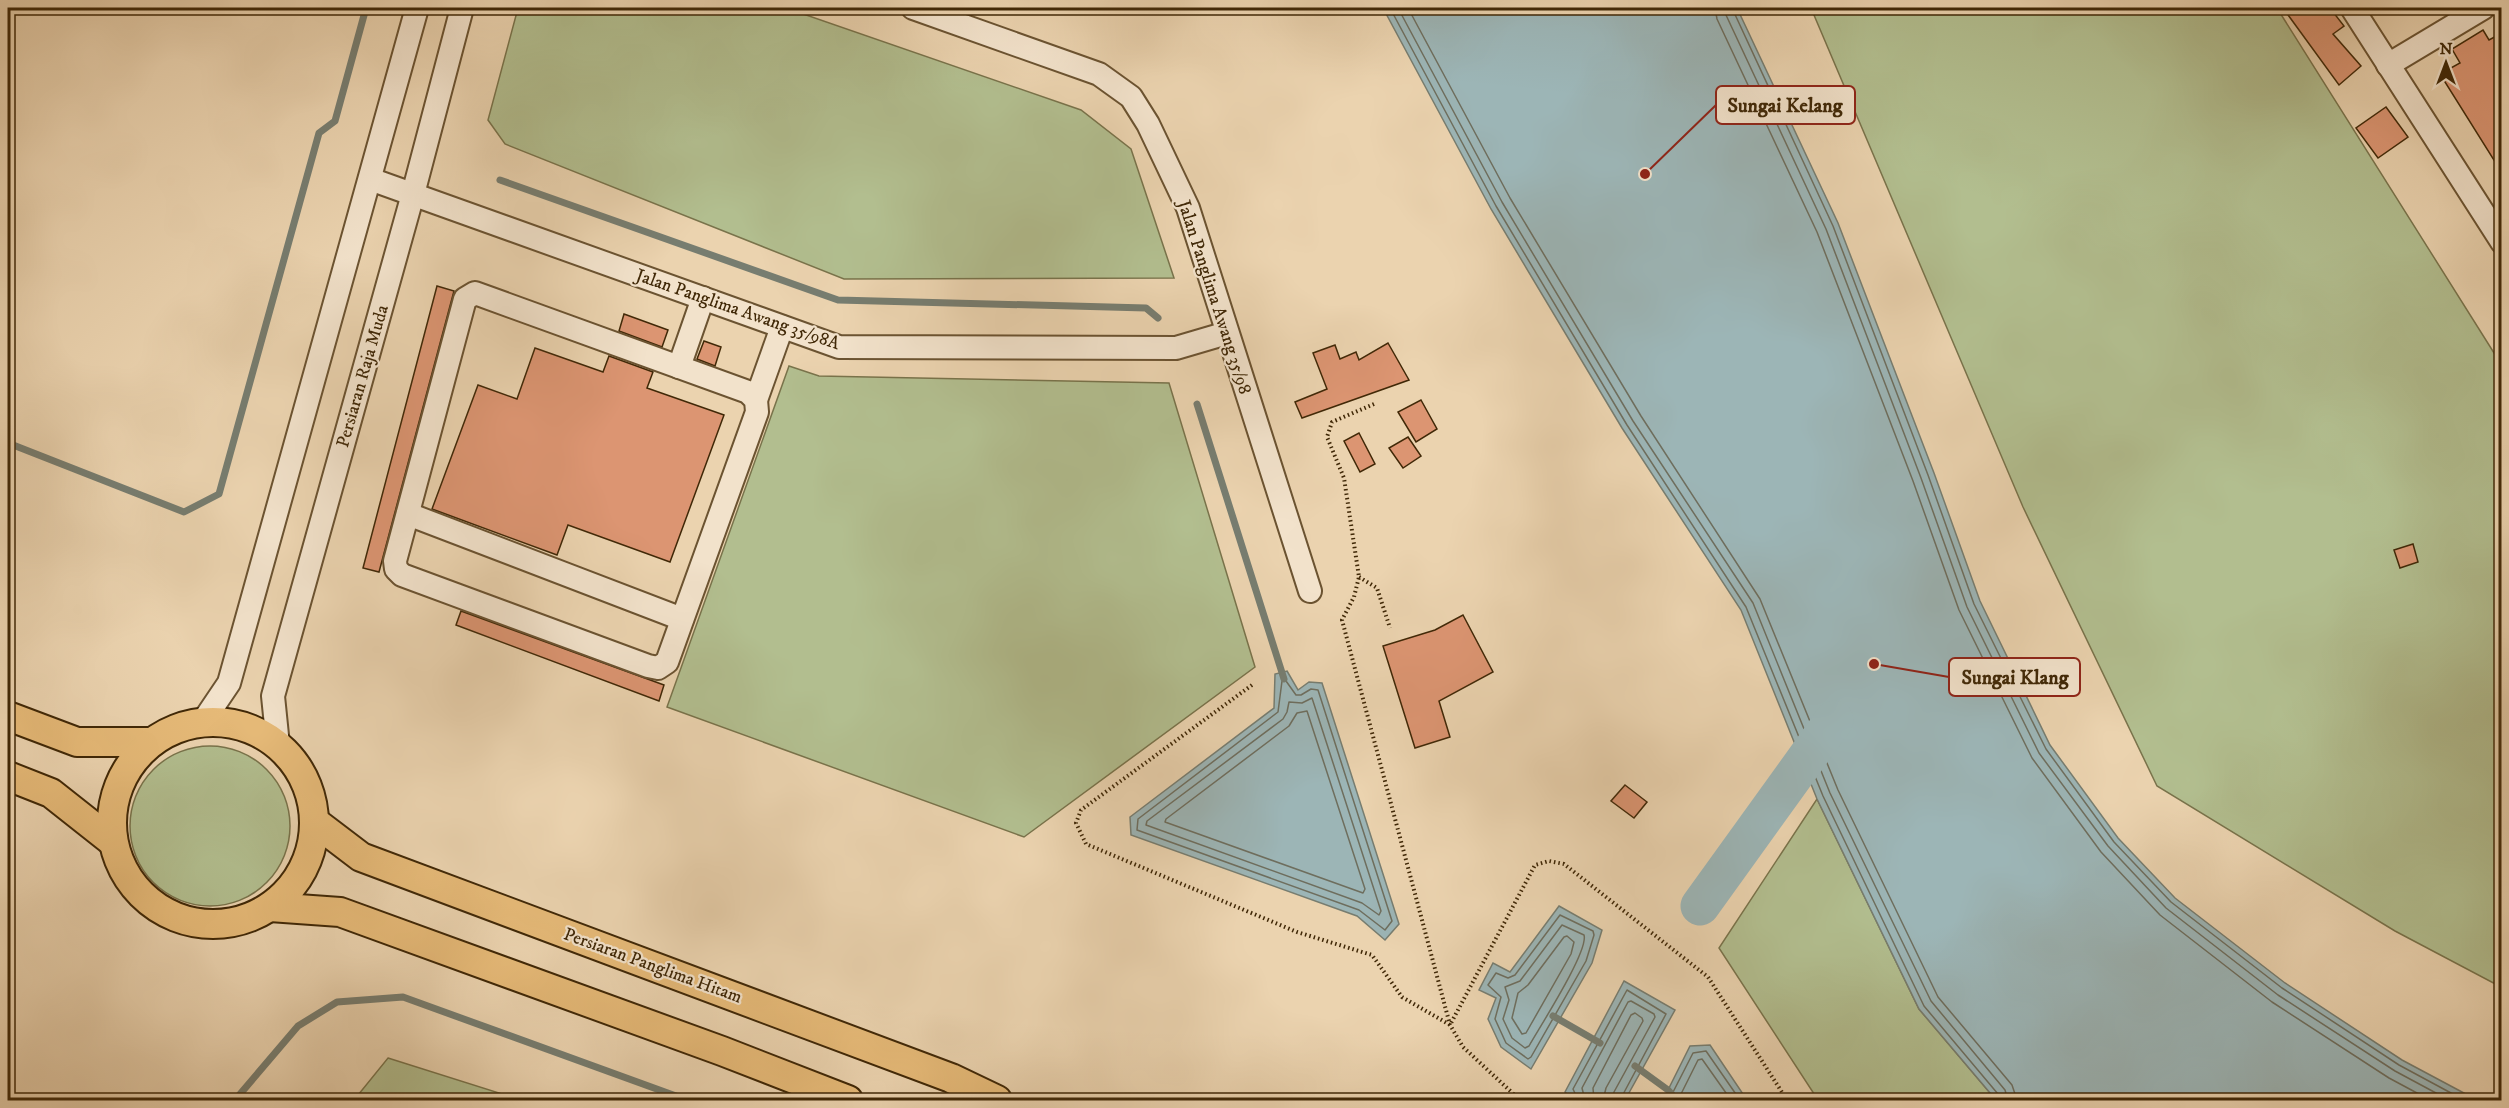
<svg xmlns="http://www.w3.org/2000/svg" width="2509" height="1108" viewBox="0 0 2509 1108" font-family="'IM FELL DW Pica',serif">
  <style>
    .green { fill: #b2be8f; stroke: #79734b; stroke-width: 1.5 }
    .water { fill: #9cb5b6; stroke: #777d70; stroke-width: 1.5 }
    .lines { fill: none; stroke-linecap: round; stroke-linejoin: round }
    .shore { stroke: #6e6e5e; stroke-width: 1.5 }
    .stream { stroke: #777d70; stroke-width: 7 }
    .river { stroke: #9cb5b6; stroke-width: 39 }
    .building { fill: #dc9572; stroke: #402807; stroke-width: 1.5 }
    .minor-casing { stroke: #6b5331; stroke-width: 26 }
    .major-casing { stroke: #402807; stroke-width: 32 }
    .path { stroke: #402807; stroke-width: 4; stroke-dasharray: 1.5 3; stroke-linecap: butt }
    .minor { stroke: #f2e2cb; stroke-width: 22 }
    .major { stroke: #e6ba78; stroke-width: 28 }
    .labels { text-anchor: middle; stroke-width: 4.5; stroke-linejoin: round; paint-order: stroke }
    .street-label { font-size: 18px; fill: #402807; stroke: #f2e2cb }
    .leader { fill: none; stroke: #8f2418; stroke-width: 2 }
    .callout-dot { fill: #8f2418; stroke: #f2e2cb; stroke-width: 2 }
    .callout { fill: #f2e2cb; stroke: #8f2418; stroke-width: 2 }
    .callout-label { font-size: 20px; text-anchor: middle; font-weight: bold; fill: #402807 }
  </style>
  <rect width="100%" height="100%" fill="#ebd3af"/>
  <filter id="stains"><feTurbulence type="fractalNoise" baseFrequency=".00333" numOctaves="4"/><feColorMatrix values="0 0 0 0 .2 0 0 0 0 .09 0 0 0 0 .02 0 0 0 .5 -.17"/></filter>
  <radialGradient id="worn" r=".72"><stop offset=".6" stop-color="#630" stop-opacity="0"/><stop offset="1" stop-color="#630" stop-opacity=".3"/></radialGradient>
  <g class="green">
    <polygon points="518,8 786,8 1081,110 1131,149 1174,278 844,279 505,144 488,120"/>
    <polygon points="1811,8 2277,8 2501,364 2501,987 2395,931 2157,786 2023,507"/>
    <polygon points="789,366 819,376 1169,383 1255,667 1024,837 667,707"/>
    <circle cx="210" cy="826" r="80"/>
    <polygon points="1817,799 1919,1009 1996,1100 1818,1100 1719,948"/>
    <polygon points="388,1058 521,1100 354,1100"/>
  </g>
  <g class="water">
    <polygon points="1383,8 1737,8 1838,223 1934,473 1980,601 2050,745 2118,838 2175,898 2285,983 2402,1060 2477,1100 1996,1100 1919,1009 1817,799 1741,610 1622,428 1491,209"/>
    <polygon points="1287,671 1298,690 1309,682 1322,683 1399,924 1385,940 1357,916 1131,835 1130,817 1274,708 1275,674"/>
    <polygon points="1559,906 1602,930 1592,963 1531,1069 1501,1047 1488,1019 1496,998 1479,990 1493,963 1510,972"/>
    <polygon points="1624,981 1675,1010 1625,1100 1574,1100 1565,1092"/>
    <polygon points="1710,1045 1747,1100 1663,1100 1690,1046"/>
  </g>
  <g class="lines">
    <g class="shore">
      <polyline points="1390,8 1496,206 1627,425 1746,607 1823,796 1924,1006 1998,1094 2000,1100"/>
      <polyline points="1398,8 1502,202 1633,421 1753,603 1830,793 1931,1001 2005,1090 2008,1100"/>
      <polyline points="1408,8 1510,198 1641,416 1760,599 1838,790 1938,997 2012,1085 2017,1100"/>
      <polyline points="1715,8 1717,19 1817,232 1913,481 1959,610 2032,758 2101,852 2160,915 2272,1002 2389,1078 2430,1100"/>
      <polyline points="1724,8 1726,15 1826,229 1921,478 1967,607 2039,753 2108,846 2166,908 2278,995 2395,1071 2449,1100"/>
      <polyline points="1732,8 1833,226 1928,475 1974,604 2046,749 2114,842 2171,902 2282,988 2399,1065 2464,1100"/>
      <polygon points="1282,681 1286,681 1296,695 1301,695 1311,689 1318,690 1392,921 1385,930 1359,910 1137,830 1138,819 1278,712"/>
      <polygon points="1312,698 1381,911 1379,915 1362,903 1146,825 1147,821 1283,719 1287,712 1289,702 1302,703"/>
      <polygon points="1307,711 1365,889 1363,893 1165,822 1166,819 1289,726 1297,713"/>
      <polygon points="1560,915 1593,931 1594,935 1586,961 1531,1057 1528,1059 1506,1043 1495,1019 1501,997 1488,985 1496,973 1508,978 1515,975"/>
      <path d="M1562,925L1584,935C1589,951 1539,1028 1529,1046L1525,1048L1512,1038L1503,1019L1509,1000L1505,987L1520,981Z"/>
      <polygon points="1567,936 1574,942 1571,954 1526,1033 1522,1034 1512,1018 1518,993 1528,985 1564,937"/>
      <polyline points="1578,1100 1573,1089 1627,990 1666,1014 1620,1100"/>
      <polyline points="1585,1100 1582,1088 1628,1002 1631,1001 1654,1014 1655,1017 1614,1092 1612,1100"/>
      <polyline points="1594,1100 1593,1088 1631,1015 1635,1013 1642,1018 1643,1021 1606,1088 1603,1100"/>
      <polyline points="1669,1100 1693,1053 1706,1051 1740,1100"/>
      <polyline points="1678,1100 1698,1060 1702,1059 1731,1100"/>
    </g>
    <g class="stream">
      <polyline points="500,180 838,300 1146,308 1158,318"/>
      <polyline points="1197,404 1284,679"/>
      <polyline points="8,443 184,512 219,494 319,133 335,121 366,8"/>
      <polyline points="1553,1016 1600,1043"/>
      <polyline points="1635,1066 1668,1090 1677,1100"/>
      <polyline points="235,1100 298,1026 337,1002 403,997 687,1100"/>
    </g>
    <polyline class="river" points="1700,906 1834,720"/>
  </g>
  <g class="building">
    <polygon points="2283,8 2330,8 2344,26 2333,34 2361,66 2339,85"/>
    <polygon points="2483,30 2489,40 2502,33 2502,173 2440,74 2460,63 2452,49"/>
    <polygon points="2386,107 2408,137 2378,158 2356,128"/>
    <polygon points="437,286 454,291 379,572 363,568"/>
    <polygon points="624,314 668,330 662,347 619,331"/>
    <polygon points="704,341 721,347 715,366 697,359"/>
    <polygon points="1388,343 1409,380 1302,418 1295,402 1327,389 1313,353 1335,345 1340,359 1356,352 1359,360"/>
    <polygon points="535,348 603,372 609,356 653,372 647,388 724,415 670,562 568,525 557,555 432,509 478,385 517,399"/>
    <polygon points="1421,400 1437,429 1416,442 1398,412"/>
    <polygon points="1359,433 1375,464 1360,472 1344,441"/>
    <polygon points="1408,437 1421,456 1403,468 1389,448"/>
    <polygon points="2413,544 2418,562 2400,568 2394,550"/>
    <polygon points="461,611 664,685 659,701 456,625"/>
    <polygon points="1463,615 1493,672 1439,701 1450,737 1415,748 1383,646 1435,630"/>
    <polygon points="1625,785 1647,802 1634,818 1611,801"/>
  </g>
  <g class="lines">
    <g class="minor-casing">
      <g id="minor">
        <polyline points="913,8 1099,74 1131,97 1148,124 1188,208 1310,591"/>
        <polyline points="2352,8 2502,242"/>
        <polyline points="2388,65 2483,8"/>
        <polyline points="370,179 839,347 1176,348 1227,333"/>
        <polygon points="475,293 748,392 756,400 757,412 667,662 658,668 648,666 402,575 396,569 395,561 465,299"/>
        <polyline points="679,367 703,298"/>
        <polyline points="756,400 782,327"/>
        <polyline points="408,514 682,619"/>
        <polyline points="202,723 229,683 417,8"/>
        <polyline points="278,745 273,696 413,194 462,8"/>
      </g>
    </g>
    <g class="major-casing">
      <g id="major">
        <polyline points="8,716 77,742 152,742"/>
        <circle cx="213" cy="823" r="101"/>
        <polyline points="8,776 51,793 113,842"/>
        <polyline points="315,822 361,857 951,1078 997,1100"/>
        <polyline points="270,907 340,912 722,1051 848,1100"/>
      </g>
    </g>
    <g class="path">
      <polyline points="1374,404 1332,422 1327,437 1344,478 1359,577 1354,597 1342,620 1450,1025 1463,1047 1520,1100"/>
      <polyline points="1359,577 1377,588 1390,628"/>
      <polyline points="1252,685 1081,810 1076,823 1086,844 1297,932 1372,955 1402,997 1450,1025 1535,865 1549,861 1564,864 1708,977 1787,1100"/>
    </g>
    <use href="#minor" class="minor"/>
    <use href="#major" class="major"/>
  </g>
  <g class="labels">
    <g class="street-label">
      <text transform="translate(1215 297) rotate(72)" y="6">Jalan Panglima Awang 35/98</text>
      <text transform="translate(738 309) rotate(19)" y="6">Jalan Panglima Awang 35/98A</text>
      <text transform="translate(362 376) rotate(-74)" y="6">Persiaran Raja Muda</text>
      <text transform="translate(653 965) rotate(20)" y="6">Persiaran Panglima Hitam</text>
    </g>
  </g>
  <path class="leader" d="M1645 174L1716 105M1874 664L1949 677"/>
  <g class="callout-dot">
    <circle cx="1645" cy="174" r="6"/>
    <circle cx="1874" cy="664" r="6"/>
  </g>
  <g class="callout">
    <rect x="1716" y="86" width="139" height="38" rx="6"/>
    <rect x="1949" y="658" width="131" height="38" rx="6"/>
  </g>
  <g class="callout-label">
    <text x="1785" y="112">Sungai Kelang</text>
    <text x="2015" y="684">Sungai Klang</text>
  </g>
  <rect width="2509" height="1108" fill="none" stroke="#ebd3af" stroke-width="30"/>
  <rect x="9" y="9" width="2491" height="1090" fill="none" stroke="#402807" stroke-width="3"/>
  <rect x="15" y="15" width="2479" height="1078" fill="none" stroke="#402807" stroke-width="1.5"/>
  <g transform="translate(2446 63)" stroke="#f2e2cb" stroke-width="4.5" paint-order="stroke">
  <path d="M0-4.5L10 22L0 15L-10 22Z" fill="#402807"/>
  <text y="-9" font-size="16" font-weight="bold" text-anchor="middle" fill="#402807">N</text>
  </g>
  <rect width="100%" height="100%" filter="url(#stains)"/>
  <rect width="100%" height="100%" fill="url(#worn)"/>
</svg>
